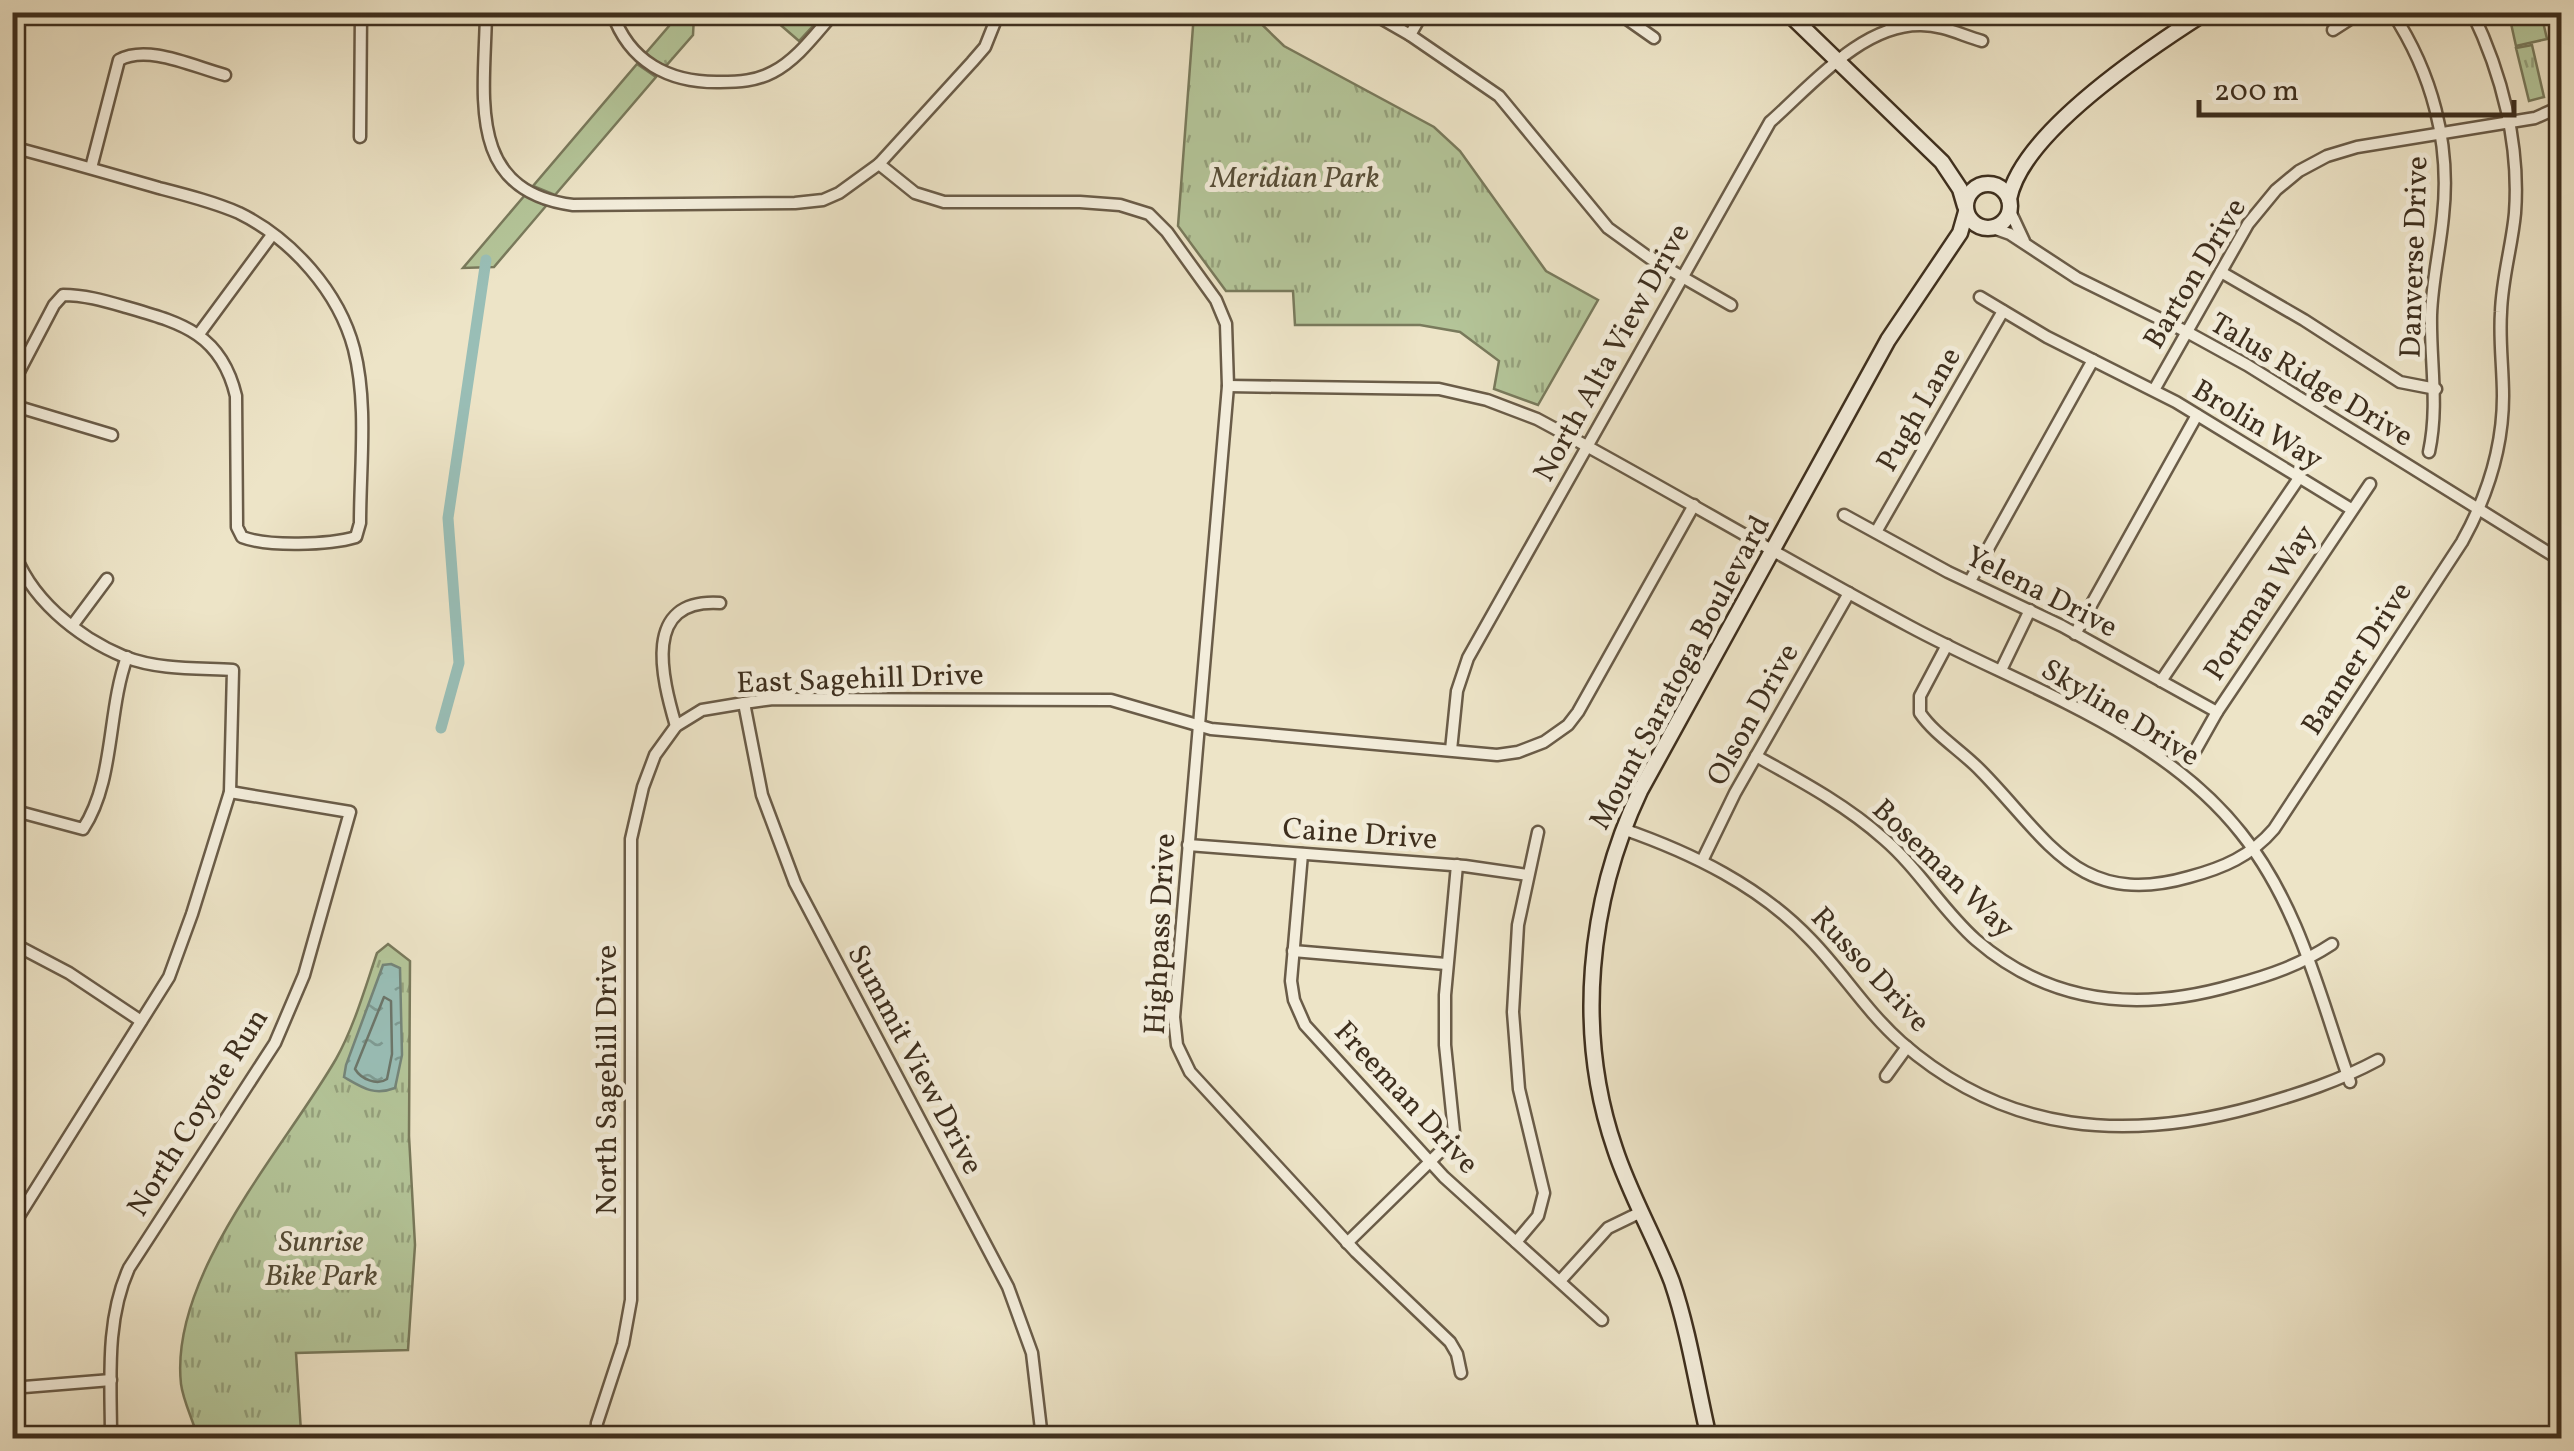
<svg xmlns="http://www.w3.org/2000/svg" width="2574" height="1451" viewBox="0 0 2574 1451" font-family="Vollkorn,serif">
  <style>
    .grass { fill: #b4c599; stroke: #797a5c; stroke-width: 2.5 }
    .park { fill: url(#park-tufts); stroke: #797a5c; stroke-width: 2.5 }
    .water { fill: url(#water-ripples); stroke: #758579; stroke-width: 2.5 }
    .lines { fill: none; stroke-linecap: round; stroke-linejoin: round }
    .shore { stroke: #6c766a; stroke-width: 2.5 }
    .canal { stroke: #99beb6; stroke-width: 11 }
    .street-casing { stroke: #6a5c48; stroke-width: 15 }
    .secondary-casing { stroke: #3e2f1e; stroke-width: 19 }
    .street { stroke: #f3eddb; stroke-width: 10 }
    .secondary { stroke: #f3eddb; stroke-width: 14 }
    .labels { text-anchor: middle; stroke-width: 10; stroke-linejoin: round; paint-order: stroke }
    .park-label { font-size: 30px; font-style: italic; fill: #564d37; stroke: #f3eddb }
    .street-label { font-size: 30px; fill: #3e2f1e; stroke: #f3eddb }
  </style>
  <defs>
    <pattern id="park-tufts" width="24" height="20" patternUnits="userSpaceOnUse" patternTransform="scale(2.5)"><rect width="24" height="20" fill="#b4c599"/><path d="M3 7l-1-3M5 7V3M7 7l1-3M15 17l-1-3M17 17v-4M19 17l1-3" fill="none" stroke="#94a07c"/></pattern>
    <pattern id="water-ripples" width="26" height="14" patternUnits="userSpaceOnUse" patternTransform="scale(2.5)"><rect width="26" height="14" fill="#99beb6"/><path d="M2 4q2-2 4 0t4 0M15 11q2-2 4 0t4 0" fill="none" stroke="#7e9b93"/></pattern>
  </defs>
  <rect width="100%" height="100%" fill="#ede4c7"/>
  <filter id="stains"><feTurbulence type="fractalNoise" baseFrequency=".002" numOctaves="4"/><feColorMatrix values="0 0 0 0 .2 0 0 0 0 .09 0 0 0 0 .02 0 0 0 .5 -.17"/></filter>
  <radialGradient id="worn" r=".72"><stop offset=".6" stop-color="#630" stop-opacity="0"/><stop offset="1" stop-color="#630" stop-opacity=".3"/></radialGradient>
  <g class="grass">
    <polygon points="637,64 656,77 555,195 533,186"/>
    <polygon points="525,195 546,206 494,267 463,268"/>
  </g>
  <g class="park">
    <polygon points="669,13 825,13 799,41 769,15 694,16 693,35 665,67 645,54 669,26"/>
    <polygon points="1194,13 1250,13 1284,46 1434,127 1460,151 1546,271 1598,300 1538,405 1494,389 1499,361 1460,332 1420,325 1295,325 1293,291 1226,291 1178,226"/>
    <polygon points="2541,13 2547,39 2516,46 2510,19"/>
    <polygon points="2532,45 2544,97 2529,101 2516,48"/>
    <path d="M388,944L410,961L409,1136L415,1245L408,1350L296,1353L301,1432L197,1435C192,1418 183,1400 181,1384C169,1275 284,1149 336,1059C354,1027 365,988 377,953Z"/>
  </g>
  <path class="water" d="M391,964L400,968L402,1055L395,1088C374,1096 363,1088 344,1077L346,1065L383,965Z"/>
  <g class="lines">
    <path class="shore" d="M384,997L391,1001L392,1054L387,1079C377,1086 361,1079 355,1069Z"/>
    <polyline class="canal" points="441,728 459,663 448,518 486,260"/>
    <g class="street-casing">
      <g id="street">
        <path d="M486,12C485,94 464,191 573,205L795,203L823,200L839,193L879,164L972,62L985,47L999,12"/>
        <path d="M612,12C629,62 669,83 720,82C739,82 756,81 773,72C798,59 816,33 835,12"/>
        <polyline points="1370,12 1410,35 1499,96 1608,228 1651,259 1731,305"/>
        <polyline points="1617,12 1654,38"/>
        <polyline points="1886,12 1892,29"/>
        <path d="M2392,12C2432,73 2451,143 2443,216C2440,249 2432,282 2431,315C2430,362 2439,405 2429,452"/>
        <polyline points="2333,30 2361,12"/>
        <polyline points="1410,35 1423,12"/>
        <polyline points="360,137 361,12"/>
        <path d="M12,147C62,160 110,174 159,188C186,195 214,202 239,213C292,239 339,292 354,349C368,404 360,467 360,523L356,537C329,545 268,547 242,537L237,527L236,396C221,333 181,323 126,307C105,301 85,295 63,295L54,305L12,385"/>
        <polyline points="879,164 915,193 944,202 1080,202 1120,205 1149,214 1167,232 1216,300 1226,324 1228,386 1174,1017 1177,1045 1190,1072 1356,1252 1450,1342 1457,1354 1461,1373"/>
        <path d="M91,168L119,60C148,44 194,67 225,75"/>
        <polyline points="2010,211 2024,241"/>
        <polyline points="1993,228 2010,234 2077,278 2187,332 2247,365 2562,561"/>
        <polyline points="2221,272 2304,320 2400,382 2436,389"/>
        <polyline points="1980,297 2047,337 2176,402 2351,509"/>
        <polyline points="199,334 272,235"/>
        <path d="M1228,386L1439,389L1487,400L1537,419C1662,486 1784,559 1909,626C2022,687 2159,729 2241,833C2299,905 2320,997 2350,1082"/>
        <polyline points="2154,390 2248,224 2276,190 2299,171 2327,156 2357,147 2535,118 2562,106"/>
        <polyline points="12,405 112,435"/>
        <polyline points="1844,515 1948,572 2062,626 2217,712"/>
        <polyline points="1876,532 2003,311"/>
        <path d="M12,546C28,598 77,637 125,657C159,670 198,668 233,670L230,792L192,914L169,977L12,1227"/>
        <polyline points="1970,581 2093,360"/>
        <polyline points="72,626 107,579"/>
        <polyline points="2075,634 2197,415"/>
        <path d="M1947,645L1920,696V713C1935,735 1962,751 1981,771C2047,838 2078,909 2189,877C2223,868 2251,856 2274,829L2462,542C2487,497 2503,448 2503,396C2503,368 2499,340 2501,312C2502,278 2512,246 2515,213C2520,144 2502,74 2472,12"/>
        <polyline points="2001,670 2030,610"/>
        <polyline points="2161,681 2299,478"/>
        <polyline points="744,703 762,795 795,883 1008,1287 1032,1353 1042,1438"/>
        <path d="M676,726C662,678 641,598 720,603"/>
        <path d="M1451,750L1457,691L1468,658L1770,122C1811,86 1862,24 1921,25C1943,25 1961,35 1982,41"/>
        <polyline points="2195,751 2217,712 2370,484"/>
        <path d="M1756,756C1801,781 1846,805 1884,839C1919,869 1942,910 1976,940C2052,1006 2141,1012 2234,985C2271,975 2300,965 2332,944"/>
        <path d="M12,810L83,829C115,780 107,712 127,657"/>
        <path d="M1623,829C1692,853 1760,886 1811,940C1843,973 1867,1012 1901,1042C2007,1135 2128,1142 2257,1106C2299,1094 2339,1081 2378,1060"/>
        <polyline points="1188,845 1465,866 1528,875"/>
        <polyline points="1302,854 1291,981 1294,1000 1305,1025 1444,1177 1602,1320"/>
        <polyline points="1702,861 1735,793 1849,593"/>
        <polyline points="12,943 69,973 141,1021"/>
        <polyline points="1293,951 1446,964"/>
        <polyline points="1886,1076 1907,1047"/>
        <polyline points="1516,1242 1538,1216 1544,1193 1519,1089 1513,1012 1518,925 1538,832"/>
        <polyline points="1347,1243 1448,1144 1454,1132 1445,1045 1445,995 1457,865"/>
        <polyline points="1560,1281 1608,1228 1641,1212"/>
        <polyline points="12,1388 111,1380"/>
        <path d="M111,1438C111,1382 105,1321 129,1268L275,1043L304,975L350,812L230,792"/>
        <polyline points="596,1438 597,1423 623,1344 631,1300 631,839 643,787 655,755 676,726 702,710 744,703 773,699 1111,700 1211,729 1497,755 1518,752 1544,742 1568,725 1578,712 1694,505"/>
      </g>
    </g>
    <g class="secondary-casing">
      <g id="secondary">
        <polyline points="1787,12 1942,162 1960,189 1965,206"/>
        <circle cx="1988" cy="206" r="22"/>
        <path d="M2009,199C2022,132 2151,47 2206,12"/>
        <path d="M1709,1438C1697,1387 1689,1332 1672,1282C1655,1237 1630,1195 1615,1149C1575,1033 1588,901 1640,791L1888,340L1960,233L1966,212"/>
      </g>
    </g>
    <use href="#street" class="street"/>
    <use href="#secondary" class="secondary"/>
  </g>
  <g class="labels">
    <g class="park-label">
      <text x="1295" y="187">Meridian Park</text>
      <text x="321" y="1251">Sunrise<tspan x="321" dy="34">Bike Park</tspan></text>
    </g>
    <g class="street-label">
      <text transform="translate(2413 257) rotate(-88)" y="10">Danverse Drive</text>
      <text transform="translate(2194 273) rotate(-59)" y="10">Barton Drive</text>
      <text transform="translate(1611 352) rotate(-61)" y="10">North Alta View Drive</text>
      <text transform="translate(2312 379) rotate(31)" y="10">Talus Ridge Drive</text>
      <text transform="translate(1918 409) rotate(-60)" y="10">Pugh Lane</text>
      <text transform="translate(2258 424) rotate(31)" y="10">Brolin Way</text>
      <text transform="translate(2042 591) rotate(27)" y="10">Yelena Drive</text>
      <text transform="translate(2259 602) rotate(-57)" y="10">Portman Way</text>
      <text transform="translate(2356 658) rotate(-57)" y="10">Banner Drive</text>
      <text transform="translate(1679 672) rotate(-62)" y="10">Mount Saratoga Boulevard</text>
      <text transform="translate(860 678) rotate(-2)" y="10">East Sagehill Drive</text>
      <text transform="translate(2121 712) rotate(31)" y="10">Skyline Drive</text>
      <text transform="translate(1752 714) rotate(-61)" y="10">Olson Drive</text>
      <text transform="translate(1360 833) rotate(4)" y="10">Caine Drive</text>
      <text transform="translate(1944 868) rotate(44)" y="10">Boseman Way</text>
      <text transform="translate(1159 934) rotate(-87)" y="10">Highpass Drive</text>
      <text transform="translate(1871 969) rotate(47)" y="10">Russo Drive</text>
      <text transform="translate(916 1059) rotate(62)" y="10">Summit View Drive</text>
      <text transform="translate(606 1080) rotate(-90)" y="10">North Sagehill Drive</text>
      <text transform="translate(1407 1097) rotate(47)" y="10">Freeman Drive</text>
      <text transform="translate(197 1112) rotate(-58)" y="10">North Coyote Run</text>
    </g>
  </g>
  <rect width="2574" height="1451" fill="none" stroke="#ede4c7" stroke-width="50"/>
  <rect x="15" y="15" width="2544" height="1421" fill="none" stroke="#3e2f1e" stroke-width="5"/>
  <rect x="25" y="25" width="2524" height="1401" fill="none" stroke="#3e2f1e" stroke-width="2.5"/>
  <path d="M2199 100v15h315v-15" fill="none" stroke="#3e2f1e" stroke-width="5"/>
  <text x="2214" y="100" font-size="30" fill="#3e2f1e" stroke="#f3eddb" stroke-width="8" paint-order="stroke">200 m</text>
  <rect width="100%" height="100%" filter="url(#stains)"/>
  <rect width="100%" height="100%" fill="url(#worn)"/>
</svg>
